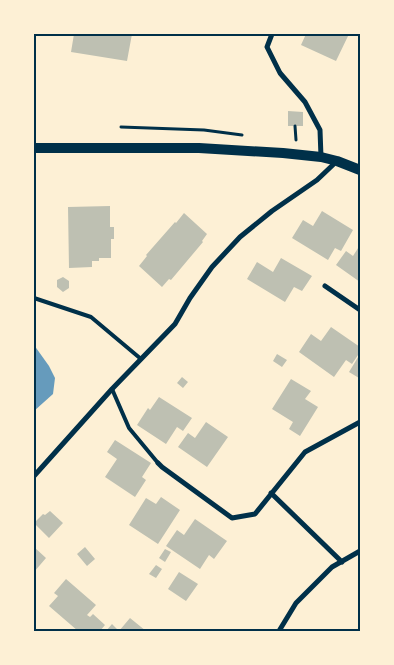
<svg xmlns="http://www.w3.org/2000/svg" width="394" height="665" font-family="'Open Sans',sans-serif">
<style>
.water{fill:#669bbc}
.building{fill:#bec0b2}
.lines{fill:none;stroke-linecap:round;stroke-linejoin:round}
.path{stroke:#003049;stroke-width:3}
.service{stroke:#003049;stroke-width:4}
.minor{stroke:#003049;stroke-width:5}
.secondary{stroke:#003049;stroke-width:10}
.neatline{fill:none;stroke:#003049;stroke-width:2}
</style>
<rect width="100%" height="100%" fill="#fdf0d5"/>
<!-- water -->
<path class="water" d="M34 345 49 366 55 378 53 394 34 411Z"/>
<!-- building -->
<path class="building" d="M74 34H132L127 61 71 52Z
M306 34H349L336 61 301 45Z
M288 111 303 112V126H288Z
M110 206V227H114V239H111V258H99V261H92V267L69 268 68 207Z
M322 211 353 230 341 251 335 248 328 260 292 238 303 220 313 226Z
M184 213 207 234 202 241 203 242 171 280 169 279 162 287 139 266 147 256 146 255 175 222 176 223Z
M360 245V282L336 265 346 251 353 256Z
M281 258 312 276 302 291 294 287 285 302 247 279 257 262 273 272Z
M63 277 69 281V288L63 292 57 287V280Z
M331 327 360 347V352L352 364 346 360 334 377 299 352 311 334 321 341Z
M277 354 287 360 282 367 273 361Z
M360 354V382L358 381 359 378 349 372Z
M182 377 188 382 183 388 177 383Z
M291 379 311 391 305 399 318 407 300 436 289 429 293 422 272 409Z
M159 397 192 418 183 431 177 427 166 444 137 425 148 408 150 410Z
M206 422 228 437 207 467 178 447 188 433 195 438Z
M115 440 151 463 142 477 146 480 135 497 105 477 117 459 107 452Z
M161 497 180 510 158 544 129 525 146 498 156 504Z
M50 511 63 523 49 538 34 523 43 514 45 515Z
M195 519 227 541 214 559 209 555 200 569 166 546 177 530 184 535Z
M34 547 46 558 34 572Z
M85 547 95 559 87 566 77 554Z
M165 549 171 552 165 562 159 558Z
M156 565 162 569 156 578 149 574Z
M179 572 198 584 186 601 168 589Z
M66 579 96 605 87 615 90 617 93 614 105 625 100 631H82L80 629 78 631 49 606 58 596 54 593Z
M130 618 146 631H106L112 624 119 631Z"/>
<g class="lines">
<!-- path -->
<path class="path" d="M295 126 296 140
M121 127 204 130 242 135"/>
<!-- service -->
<path class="service" d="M34 298 91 317 141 359
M112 389 129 428 158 463"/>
<!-- minor -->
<path class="minor" d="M272 34 267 47 280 73 305 102 320 130 321 157
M325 286 360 310
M158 463 162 467 232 518 255 514 305 452 360 422
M34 476 112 389 175 324 190 298 212 267 240 237 272 211 317 180 337 161
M271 493 342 562
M279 631 296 603 332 567 360 551"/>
<!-- secondary -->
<path class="secondary" d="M34 148H199L283 153 321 157 337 161 360 170"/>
</g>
<!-- border -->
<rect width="394" height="665" fill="none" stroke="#fdf0d5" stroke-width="70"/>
<rect x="35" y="35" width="324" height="595" class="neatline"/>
</svg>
